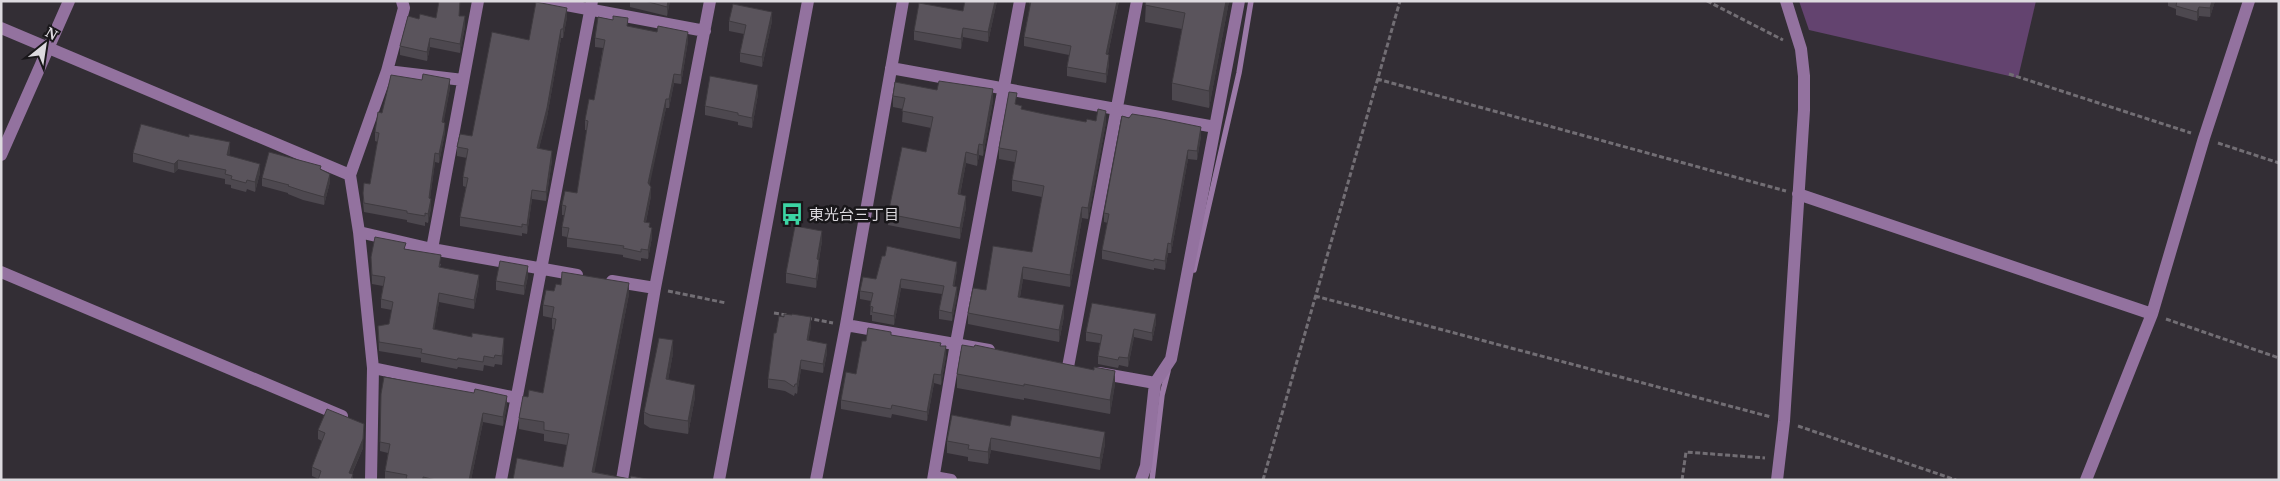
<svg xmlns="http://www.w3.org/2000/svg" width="2280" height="481" font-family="'Noto Serif','Noto Sans JP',serif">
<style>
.green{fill:#63436f}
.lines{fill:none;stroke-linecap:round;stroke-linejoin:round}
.stream{stroke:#9b79a7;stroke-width:5.5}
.path{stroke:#726e74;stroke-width:3;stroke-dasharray:5 2.5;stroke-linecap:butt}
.minor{stroke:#93729f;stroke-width:12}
.wall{fill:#4d484f}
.shaded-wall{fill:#3f3b40}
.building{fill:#5a545c;stroke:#3f3b40}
.labels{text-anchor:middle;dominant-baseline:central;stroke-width:5;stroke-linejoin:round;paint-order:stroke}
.poi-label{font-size:15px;fill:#dddadf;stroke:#19171a;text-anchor:start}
</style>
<rect width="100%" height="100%" fill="#332e35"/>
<!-- green -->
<path class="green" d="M1799 1H2036L2018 78 1809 30Z"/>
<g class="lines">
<!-- stream -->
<path class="stream" d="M1194 270 1239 73 1251 1
M1152 480 1162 395 1168 371"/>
<!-- path -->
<path class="path" d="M1707 1 1783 40
M2009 74 2191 133
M1377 79 1786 191
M2218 143 2279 163
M668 291 726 303
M1315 296 1771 417
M774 313 787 315
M807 318 833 323
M2166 319 2279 358
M1798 426 1956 480
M1263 480 1400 1
M1682 480 1686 452 1765 458"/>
<!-- minor -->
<path class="minor" d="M545 1 705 31
M1 28 350 175
M891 68 1215 127
M387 71 463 80
M1 155 69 1
M1798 194 2152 314
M359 232 432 249 577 275
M432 249 478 1
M1 272 342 416
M612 281 655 288
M846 325 989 350
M1068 367 1137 1
M373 368 517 398
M1099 373 1155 383
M934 477 951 480
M371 480 373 368 359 232 350 175 387 71 404 8 402 1
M501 480 592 1
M622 480 655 288 710 1
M719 480 808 1
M816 480 846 325 903 1
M933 480 956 343 1020 1
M1141 480 1146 466 1155 383 1171 359 1239 1
M1777 480 1784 421 1804 110V76L1801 49 1786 1
M2086 480 2152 314 2204 138 2249 1"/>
</g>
<!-- wall -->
<path class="wall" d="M630 1H670L667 16 630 7Z
M965 1H997L988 42 963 37 961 49 914 40V31L963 11Z
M1029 1H1119L1108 54 1109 64 1106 83 1067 76V67L1069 55 1024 46V37L1030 6Z
M1146 1H1229L1209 108 1172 100V83L1182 29 1145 22Z
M2168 1H2215L2210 17 2199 16 2197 21 2176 15V9L2168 6Z
M460 16 465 26 460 53 430 47 427 61 400 55V46L419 19Z
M567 17 563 38H561L547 117 539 148 552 160 546 201 532 199 527 234 522 233V236L460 226V217L466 187 463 186V177L467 158 457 156V147L472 136 529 40Z
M729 21H772L762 67 740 62V53L744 34 729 31Z
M628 26 688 41 681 84 674 83 669 108H666L649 185 651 196 646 222 650 228 652 237 648 259 641 258V261L623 257V255L567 247V237L562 236V227L564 215H562V205L577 193 587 130H585V120L594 100 603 48 595 47V38Z
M450 88 443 123 445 132 439 163 435 162 430 198 431 208 428 223 425 222V226L407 222V220L364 212 363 202V193L370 184 378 142 375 141V132L382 113Z
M758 94 752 128 738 125V122L705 115V106Z
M893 96 993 100 983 156 979 155 977 166 966 163 960 195 966 207 960 239 888 225V214L926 152 931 128 902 122 903 109 893 107Z
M1017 105 1022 110 1086 122H1106L1088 219 1082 218 1070 287 1023 279 1020 297 1064 316 1059 342 968 324V313L986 290 1032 252 1042 197 1012 191V180L1015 162 999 159V148Z
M1129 118 1201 136 1197 160 1188 159 1171 253H1168L1165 270 1154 268V270L1102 259V250L1108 223 1104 222V213Z
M189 134 230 151 229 156 260 173 255 192 247 189 246 192 231 188V185L225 184V179L178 169 174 173 133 162V153L189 137Z
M321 169 330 182 324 205 303 200 288 194V193L262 186V178Z
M822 241 819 260V269L816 288 786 283V273Z
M406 249 441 264 440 267 479 284 474 309 439 302 434 329 504 347 502 365 495 364 494 367 484 365 483 371 458 367 457 369 421 362V358L379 351 378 326 389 324 392 310 381 308V299L383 286 372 284 371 257Z
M957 270 954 286 957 296 952 321 939 319V310L942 294 901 288 894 325 872 321V315H870L871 301 860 299V291L876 279Z
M528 276 524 295 496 290V281Z
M554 291 629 294 594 472 630 479 652 480H513L563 467 567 445 544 441V434L519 429V418L528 397 543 393 554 330 552 329V318L543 316V305Z
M1156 323 1152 341 1134 337 1128 367 1119 365 1118 368 1098 364V356L1100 343 1086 341V332Z
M811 326 808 341 827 353 823 373 801 369 797 394 795 393 794 396 785 391 768 388V379L776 333Z
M891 335 941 346 946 356 941 385 934 383 927 421 892 414 891 418 841 409V400L856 374Z
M673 353 668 380 695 397 688 434 650 428 644 424V412Z
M957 374 1115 384 1110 414 1024 398V400L957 388Z
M381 394 507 405 503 426 483 422 471 480H385V471L388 453 380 451Z
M952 415 1105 444 1100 470 991 450 988 464 968 461V457L947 453V441Z
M318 430 363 448 352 474 353 480 319 479 312 476V467L322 441 318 439Z"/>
<!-- shaded-wall -->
<path class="shaded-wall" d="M668 1H670L667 16V7Z
M995 1H997L988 42V32Z
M1117 1H1119L1106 63V54Z
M1226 1H1229L1209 108V91Z
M2212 1H2215L2210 17V8Z
M2199 7V16L2197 21V12Z
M567 8V17L563 38V29Z
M772 12V21L762 67V57Z
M465 16V26L460 53V44Z
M963 28V37L961 49V39Z
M561 29V38L547 117 537 157V148Z
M688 32V41L681 84V75Z
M430 38V47L427 61V52Z
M1109 55V64L1106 83V74Z
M674 74V83L669 108V99Z
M450 79V88L442 132V122Z
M758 85V94L752 128V118Z
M993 89V100L983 156V145Z
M666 99V108L648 193V183Z
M1106 111V122L1088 219V208Z
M445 123V132L439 163V154Z
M1201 127V136L1197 160V151Z
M230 142V151L227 164V155Z
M979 144V155L977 166V155Z
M1188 150V159L1171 253V244Z
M552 151V160L546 201V192Z
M966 152V163L958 205V194Z
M435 153V162L429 207V198Z
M178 160V169L174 173V164Z
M260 164V173L255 192V182Z
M330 174V182L324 205V197Z
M651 187V196L644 231V222Z
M532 190V199L527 234V225Z
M966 196V207L960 239V228Z
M431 199V208L428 223V214Z
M1082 207V218L1070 287V275Z
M652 228V237L648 259V250Z
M822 231V241L817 269V259Z
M1168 243V253L1165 270V261Z
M819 260V269L816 288V279Z
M957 262V270L953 295V286Z
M528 266V276L524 295V286Z
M1023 267V279L1018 308V297Z
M479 275V284L474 309V300Z
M901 279V288L894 325V316Z
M629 283V294L593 480 592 472Z
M957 287V296L952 321V313Z
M439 293V302L433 338V329Z
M1064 305V316L1059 342V330Z
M1156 314V323L1152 341V333Z
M811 317V326L807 350V340Z
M1134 329V337L1128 367V358Z
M504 338V347L502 365V356Z
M673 340V353L666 392V379Z
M827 344V353L823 373V364Z
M946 346V356L941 385V375Z
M801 360V369L797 394V384Z
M1115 371V384L1110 414V400Z
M934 374V383L927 421V412Z
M695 385V397L688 434V421Z
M507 396V405L503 426V417Z
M483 413V422L471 480H469Z
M364 424 363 448 349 480V473Z
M1105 432V444L1100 470V458Z
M991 438V450L988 464V452Z"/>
<!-- building -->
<path class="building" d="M439 1H460L459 16H465L460 44 430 38 427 52 400 46 408 16 419 19 420 14 436 18Z
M645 1H668L667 7Z
M965 1H995L988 32 963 28 961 39 914 31 919 3 963 11Z
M1031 1H1117L1106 54 1109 55 1106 74 1067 67 1071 46 1024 37Z
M1146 1H1226L1209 91 1172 83 1185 13 1145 5Z
M2177 1H2212L2210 8 2199 7 2197 12 2176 6Z
M536 2 567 8 563 29H561L547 108 537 148 552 151 546 192 532 190 527 225 522 224V227L460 217 468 178 463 177 468 149 457 147 460 134 472 136 492 32 529 40Z
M733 4 772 12 762 57 740 53 746 25 729 21Z
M613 16 628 18 627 26 657 32 658 26 688 32 681 75 674 74 669 99H666L648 183 651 187 644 222 650 223 649 227 652 228 648 250 641 249V252L623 248 624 246 567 238 569 228 562 227 566 206 562 205 565 191 577 193 588 121 585 120 589 99 594 100 605 40 595 38 598 17 613 20Z
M423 74 450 79 442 122 445 123 444 131 439 154 435 153 429 198 431 199 428 214 425 213V216L407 213V211L364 203 363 193 364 183 370 184 379 133 375 132 378 112 382 113 391 75 422 80Z
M710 76 758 85 752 118 738 115V113L705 106Z
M939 81 993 89 983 145 979 144 977 155 966 152 958 194 966 196 960 228 888 214 902 147 926 152 933 117 902 111 905 98 893 96 895 82 937 90Z
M1009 92 1017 93 1015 104 1022 106 1021 109 1044 114 1086 122 1087 119 1096 121 1098 109 1106 111 1088 208 1082 207 1070 275 1023 267 1018 297 1064 305 1059 330 968 313 973 288 986 290 993 246 1032 252 1044 186 1012 180 1017 151 999 148Z
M1132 114 1157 118 1201 127 1197 151 1188 150 1171 244 1168 243 1165 261 1154 259V261L1102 250 1109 214 1104 213 1122 116 1129 118Z
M141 124 189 137V134L230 142 227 155 260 164 255 182 247 180 246 183 231 179 232 176 225 174 226 170 178 160 174 164 133 153Z
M269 152 321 166 320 169 330 174 324 197 303 191 288 186 289 185 262 178Z
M795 226 822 231 817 259 819 260 816 279 786 273Z
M375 237 406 243 404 249 441 255 439 267 479 275 474 300 439 293 433 329 472 337V333L504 338 502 356 495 355 494 358 484 356 483 362 458 358 457 360 421 353 422 349 379 342 378 326 389 324 393 302 381 299 385 277 372 275 371 257Z
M887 246 957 262 953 286 957 287 952 313 939 310 944 286 901 279 894 316 872 312 873 307 870 306 873 293 860 291 863 277 876 279 882 256H885Z
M500 261 528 266 524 286 496 281Z
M562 272 629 283 592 472 630 479 631 476 652 480H513L517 458 563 467 569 434 544 430V422L519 418 523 396 528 397 529 390 543 393 556 319 552 318 554 307 543 305 546 290 554 291 556 284 561 285Z
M1092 303 1156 314 1152 333 1134 329 1128 358 1119 357 1118 360 1098 356 1102 335 1086 332Z
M784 314 792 315V314L811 317 807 340 827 344 823 364 801 360 797 384H795L794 387 785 381 768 379 774 333H776L779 316 784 317Z
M868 328 891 332V335L941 343 940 346H946L941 375 934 374 927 412 892 405 891 409 841 400 846 372 856 374 862 341H866Z
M659 338 673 340 666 379 695 385 688 421 650 415 644 412Z
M962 345 974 347 975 345 1094 370V367L1115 371 1110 400 1024 384V386L957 374Z
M384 377 474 393 475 389 507 396 503 417 483 413 469 480H436L423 477V480H412L406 479 407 475 385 471 390 444 380 442 381 394Z
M327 409 364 424 363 439 349 473 353 474 351 480H318L321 471 312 467 325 433 318 430Z
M952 415 1010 426 1012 415 1105 432 1100 458 991 438 988 452 968 449 969 445 947 441Z"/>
<!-- icons -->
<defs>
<symbol id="bus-bare" viewBox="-9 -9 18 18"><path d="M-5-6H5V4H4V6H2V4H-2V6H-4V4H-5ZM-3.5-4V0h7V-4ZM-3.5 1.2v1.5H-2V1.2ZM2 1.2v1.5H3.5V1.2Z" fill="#3cd4a4" stroke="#19171a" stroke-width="2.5" paint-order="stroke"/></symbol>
</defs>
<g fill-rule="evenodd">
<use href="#bus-bare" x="776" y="198" width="32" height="32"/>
</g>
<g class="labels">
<!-- poi labels -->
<g class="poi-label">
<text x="809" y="214">東光台三丁目</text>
</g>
</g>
<!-- border -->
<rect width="2280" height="481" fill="none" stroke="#dddadf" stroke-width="5"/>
<!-- north arrow -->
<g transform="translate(45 45) rotate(30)" stroke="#19171a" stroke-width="4" paint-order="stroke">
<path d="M0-4L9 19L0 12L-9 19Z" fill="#dddadf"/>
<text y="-8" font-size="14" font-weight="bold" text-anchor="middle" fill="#dddadf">N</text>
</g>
</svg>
